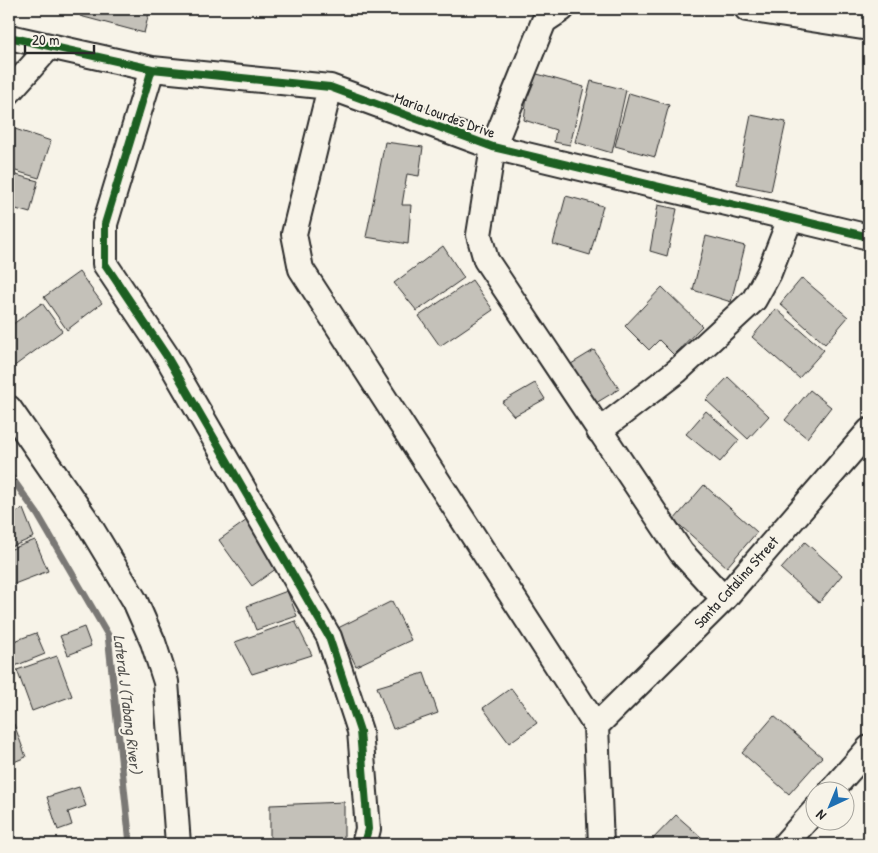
<svg xmlns="http://www.w3.org/2000/svg" width="878" height="853" font-family="'Patrick Hand',sans-serif">
<style>
.lines{fill:none;stroke-linecap:round;stroke-linejoin:round}
.stream{stroke:#7a7874;stroke-width:7}
.building{fill:#c4c1b9;stroke:#2b2b2b}
.minor-casing{stroke:#2b2b2b;stroke-width:28}
.minor{stroke:#f7f3e8;stroke-width:24}
.cycleway-casing{stroke:#f7f3e8;stroke-width:11}
.cycleway{stroke:#1b5e20;stroke-width:8}
.labels{text-anchor:middle;dominant-baseline:central;stroke-width:4;stroke-linejoin:round;paint-order:stroke}
.street-label{font-size:15px;fill:#2b2b2b;stroke:#f7f3e8}
.water-label{font-size:16px;font-style:italic;fill:#53524f;stroke:#f7f3e8}
</style>
<rect width="100%" height="100%" fill="#f7f3e8"/>
<filter id="ink" filterUnits="userSpaceOnUse"><feTurbulence type="fractalNoise" baseFrequency=".02" numOctaves="2"/><feDisplacementMap in="SourceGraphic" scale="10" xChannelSelector="R" yChannelSelector="G"/><feConvolveMatrix kernelMatrix="1 2 1 2 8 2 1 2 1" color-interpolation-filters="sRGB"/></filter>
<g filter="url(#ink)">
<g class="lines">
<!-- stream -->
<path class="stream" d="M9 474 38 515 108 635 130 844"/>
</g>
<!-- building -->
<path class="building" d="M83 9H150L144 33 80 16Z
M530 72 584 87 570 145 554 142 556 130 524 120Z
M591 81 626 90 612 153 575 142Z
M629 93 669 105 655 157 615 146Z
M751 115 786 122 771 191 737 184Z
M9 127 51 141 39 178 9 169Z
M385 142 423 147 419 176 407 174 402 205H411L408 244 366 237Z
M9 173 38 181 30 213 9 207Z
M566 196 603 206 590 255 553 244Z
M658 205 677 209 667 256 650 251Z
M706 236 745 246 731 302 693 290Z
M443 246 464 278 417 311 394 283Z
M79 272 102 303 67 330 44 297Z
M802 278 848 317 825 344 780 304Z
M472 280 493 310 440 346 419 316Z
M662 287 702 326 674 355 659 340 649 350 625 326Z
M42 303 62 331 9 370V327Z
M776 309 824 350 799 378 752 337Z
M594 350 619 389 596 403 571 364Z
M728 377 769 416 748 439 706 400Z
M535 383 545 399 514 416 502 402Z
M810 390 831 407 807 438 785 420Z
M706 411 739 440 720 462 686 434Z
M704 485 757 532 727 567 674 520Z
M23 509 34 537 9 548V515Z
M247 520 280 566 252 586 219 540Z
M35 540 48 571 9 586V550Z
M805 542 842 575 819 603 781 569Z
M287 591 297 616 256 630 247 606Z
M392 601 411 640 356 666 338 628Z
M295 621 312 655 252 674 235 642Z
M84 627 91 646 68 655 60 636Z
M36 633 45 654 15 666 9 650V643Z
M57 656 72 696 32 711 17 670Z
M424 673 438 713 393 729 377 687Z
M511 688 537 723 509 743 483 708Z
M774 716 822 757 789 794 742 753Z
M14 724 26 757 9 764V726Z
M79 787 86 806 68 812 72 825 58 830 47 797Z
M344 802V844H270V805Z
M676 815 709 844H648Z"/>
<g class="lines">
<defs>
<path id="minor" d="M562 9 544 21 493 147 479 235 486 260 681 552 724 599
M747 9 869 28
M9 37 152 69 330 87 493 147 869 237
M152 69 105 224V264L166 355 329 637 360 731 368 829 364 844
M330 87 294 234 301 269 596 726 601 844
M9 92 50 46
M9 408 85 518 135 601 153 642 166 682 178 844
M599 431 677 371 754 300 769 273 790 219
M596 726 724 599 869 431
M832 790 869 748
M785 844 816 809"/>
</defs>
<!-- minor casing -->
<use href="#minor" class="minor-casing"/>
<!-- minor -->
<use href="#minor" class="minor"/>
<defs>
<path id="cycleway" d="M9 37 152 69 330 87 493 147 869 237
M152 69 105 224V264L166 355 329 637 360 731 368 829 364 844"/>
</defs>
<!-- cycleway casing -->
<use href="#cycleway" class="cycleway-casing"/>
<!-- cycleway -->
<use href="#cycleway" class="cycleway"/>
</g>
</g>
<g class="labels">
<!-- street labels -->
<g class="street-label">
<text transform="translate(445 115) rotate(20)">Maria Lourdes Drive</text>
<text transform="translate(736 582) rotate(-48)">Santa Catalina Street</text>
</g>
<!-- water labels -->
<g class="water-label">
<text transform="translate(128 704) rotate(83)">Lateral J (Tabang River)</text>
</g>
</g>
<!-- margin -->
<rect width="878" height="853" fill="none" stroke="#f7f3e8" stroke-width="30"/>
<rect x="15" y="15" width="848" height="823" fill="none" stroke="#2b2b2b" stroke-width="2" filter="url(#ink)"/>
<!-- north arrow -->
<g transform="translate(830 806) rotate(224)"><circle r="24" fill="#f7f3e8" stroke="#a5a39c"/>
<path d="M0-4L9 19L0 12L-9 19Z" fill="#1f6fb2"/>
<text y="-8" font-size="14" font-weight="bold" text-anchor="middle" fill="#2b2b2b">N</text>
</g>
<!-- scale -->
<path d="M25 45v8h69v-8" fill="none" stroke="#2b2b2b" stroke-width="2.5"/>
<text x="32" y="45" font-size="15" fill="#2b2b2b" stroke="#f7f3e8" stroke-width="4" paint-order="stroke">20 m</text>
</svg>
